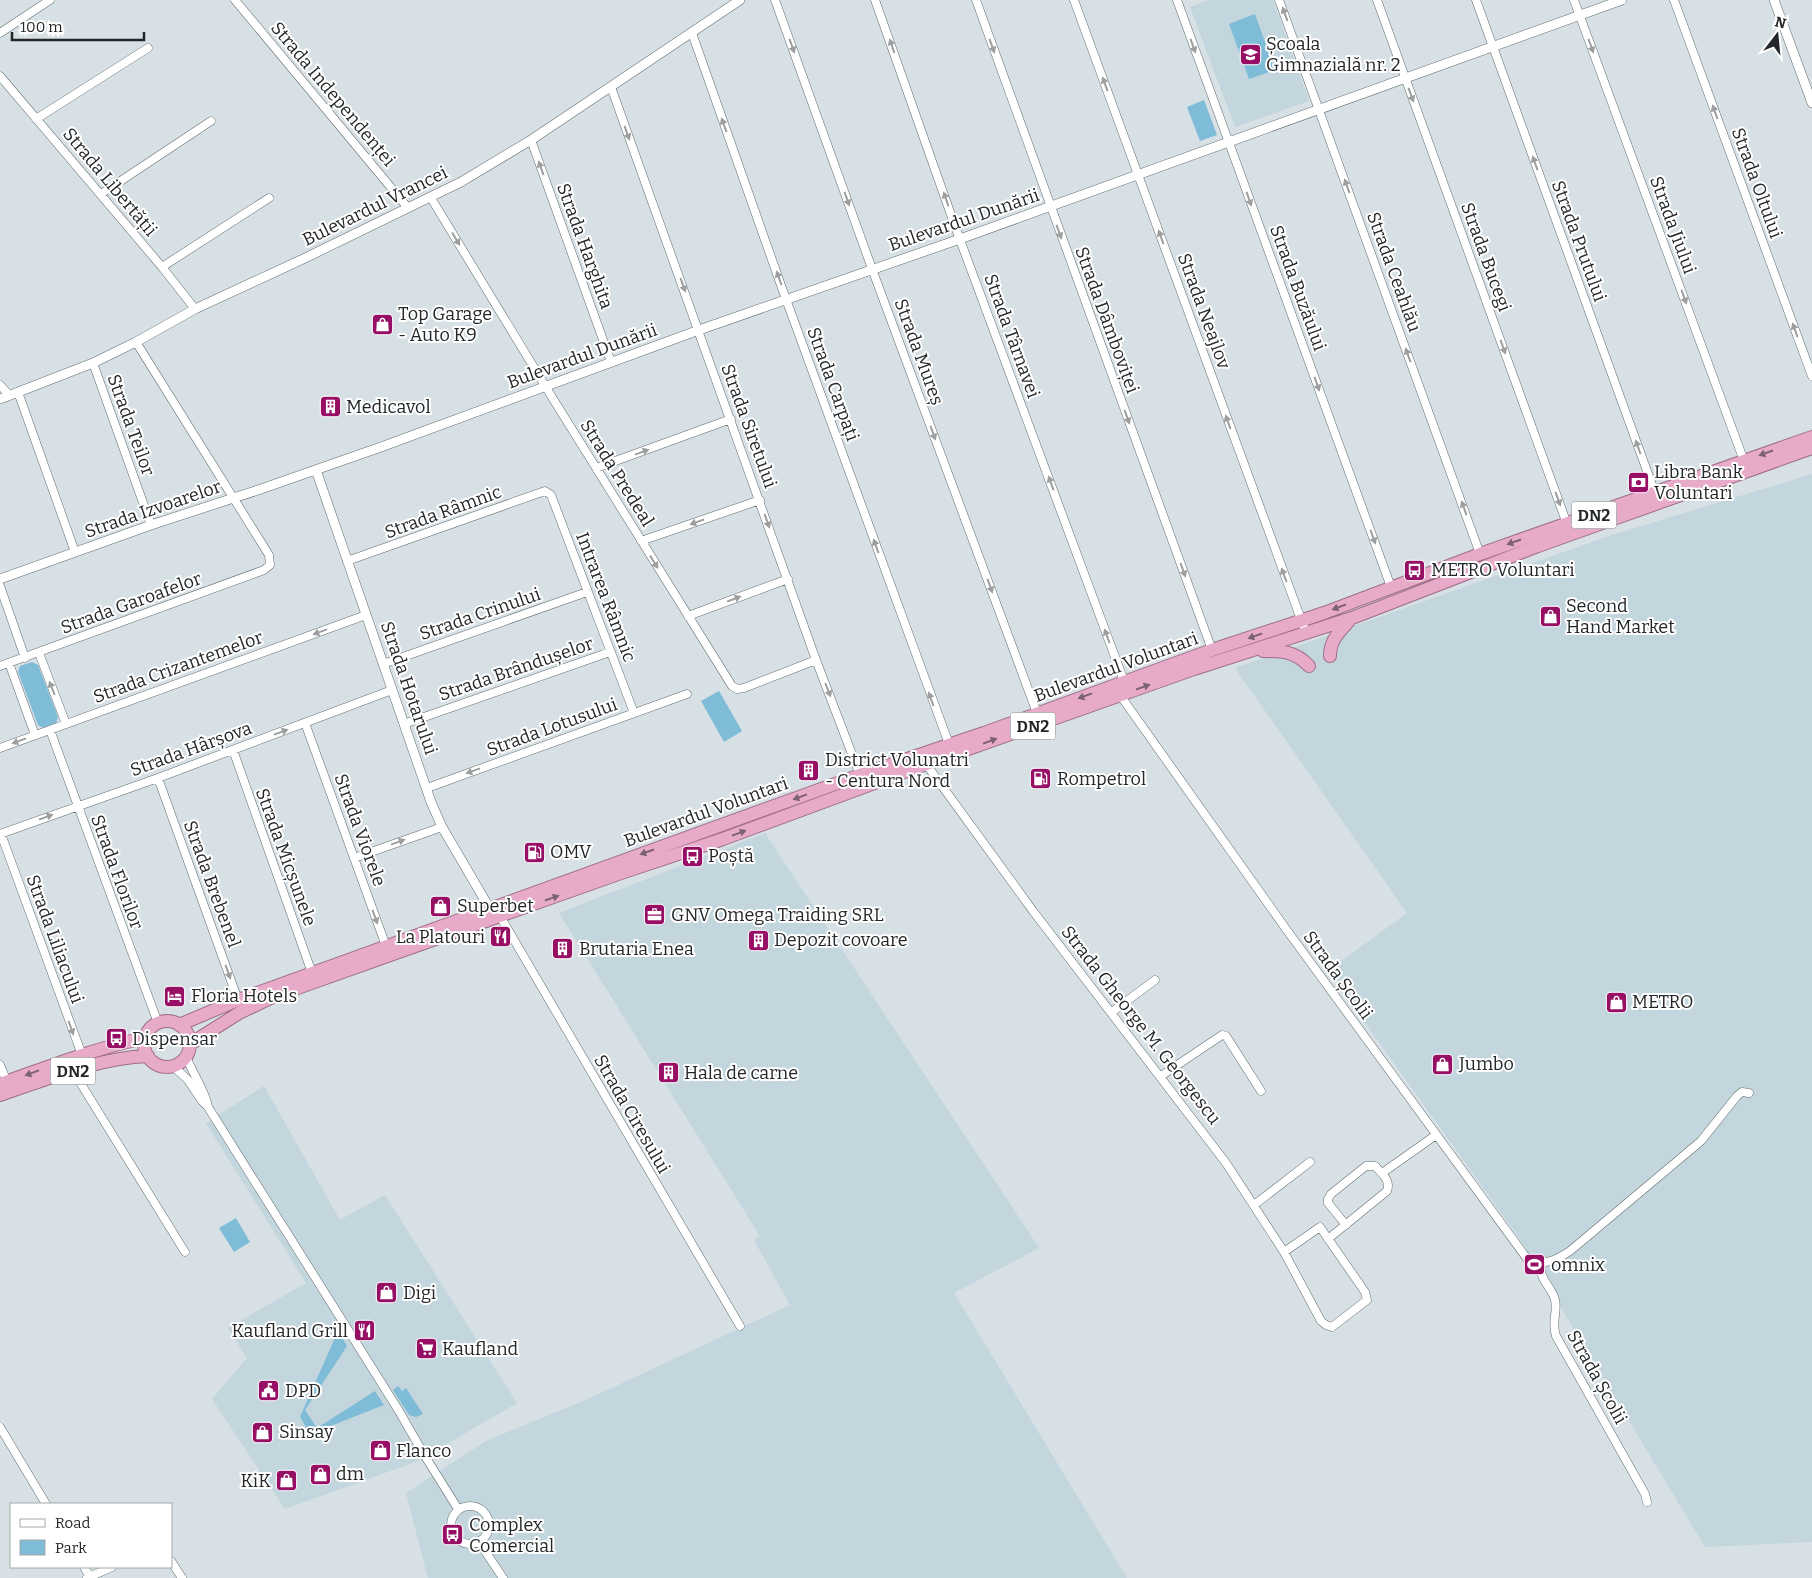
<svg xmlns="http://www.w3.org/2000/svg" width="1812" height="1578" font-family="Bitter,serif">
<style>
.built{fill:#c3d5dd}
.green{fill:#7ebcd7}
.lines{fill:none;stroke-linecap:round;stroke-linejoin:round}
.minor-casing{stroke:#626c70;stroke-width:9}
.tertiary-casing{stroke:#626c70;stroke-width:10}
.trunk-casing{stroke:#9f6e87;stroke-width:14}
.minor{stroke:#fff;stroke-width:8}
.tertiary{stroke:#fff;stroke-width:9}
.trunk{stroke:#e7aac8;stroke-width:12}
.oneway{fill:#9c9e9f}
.oneway2{fill:#7c6271}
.labels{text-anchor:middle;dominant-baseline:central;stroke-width:4;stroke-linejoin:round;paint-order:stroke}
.shield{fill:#fff;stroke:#666869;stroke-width:1}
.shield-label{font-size:16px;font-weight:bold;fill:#242729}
.poi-label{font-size:18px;fill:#242729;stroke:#fff;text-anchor:start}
.street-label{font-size:18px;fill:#242729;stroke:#fff}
</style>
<rect width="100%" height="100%" fill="#d6e0e5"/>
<!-- built -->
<path class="built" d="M1209 0H1273L1309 101 1235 127 1190 7Z
M1812 474V1542L1705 1547 1519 1238 1328 971 1407 913 1235 668 1609 536Z
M765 833 1039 1248 954 1293 1127 1578H428L406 1493 486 1441 588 1399 790 1305 754 1240 760 1236 559 913Z
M264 1086 340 1220 385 1195 517 1403 418 1461 285 1509 212 1399 247 1358 228 1328 306 1283 206 1123Z"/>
<!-- green -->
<path class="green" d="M1255 14 1275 70 1249 79 1229 24Z
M1204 100 1217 135 1200 141 1187 107Z
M32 662 38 665 58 717 56 723 43 728 38 725 18 672 20 666Z
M719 691 742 731 724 742 701 701Z
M236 1218 250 1242 234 1252 219 1228Z
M338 1331 347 1346 305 1410 317 1428 375 1391 384 1405 310 1434 300 1417Z
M398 1386 402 1391 406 1388 423 1414 416 1417 409 1415 393 1390Z"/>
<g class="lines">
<defs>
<path id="minor" d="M235 0 408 208
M775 0 875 277 1037 713
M875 0 956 229 1124 681
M976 0 1212 650
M1074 0 1306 633
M1177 0 1391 587
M1279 0 1480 554
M1377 0 1567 524
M1476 0 1655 493
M1574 0 1744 461
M1674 0 1812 376
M0 33 50 0
M692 33 783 291 949 744
M0 76 162 267 195 309
M611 87 816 660 860 775
M36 119 148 48
M531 140 611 362
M101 194 211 121
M431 198 550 394 732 686 737 689 744 688 816 660
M162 267 269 198
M93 363 151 525
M0 385 9 395
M18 392 75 552
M596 468 731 419
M641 541 760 500
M347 561 545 491 551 495 634 713
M0 586 25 658
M688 616 788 579
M39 653 66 724
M9 663 35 735
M383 664 587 592
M0 666 264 570 270 565 269 555 136 342
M1120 695 1286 929 1528 1260C1545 1266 1556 1260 1570 1251L1701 1141 1737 1096 1742 1092 1749 1093
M305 723 386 946
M404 724 610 652
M50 730 158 1023
M0 748 366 615
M233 750 312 973
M926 764 1033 911 1226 1163 1284 1252 1321 1321 1326 1325 1332 1327 1367 1300 1365 1292 1320 1227 1284 1252
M158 778 238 1000
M427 788 687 694
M0 834 158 778 392 690
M1 834 82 1055
M354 858 442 827
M500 916 740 1326
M1112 1012 1155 980
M186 1056C192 1073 206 1092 208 1107
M0 1065 7 1082
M173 1066 188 1080 202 1101 208 1107 399 1411 423 1453 458 1509
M73 1071 185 1252
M1161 1076 1222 1035 1226 1036 1261 1091
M1385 1171 1436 1135
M1254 1205 1310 1162
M1328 1239 1387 1191C1391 1180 1382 1174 1375 1166H1366L1331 1194 1328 1199V1203L1346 1225
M1541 1263C1538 1279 1552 1287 1555 1300 1558 1313 1551 1321 1556 1336L1645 1494 1647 1502
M0 1427 46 1504
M451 1525a19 19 0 1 1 38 0a19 19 0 1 1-38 0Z
M479 1542 503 1578
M171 1561 182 1578
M84 1567 90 1577
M87 1578 112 1567"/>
<path id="tertiary" d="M1774 0 1812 103
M0 399 93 363 136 342 195 309 303 259 461 182 531 140 740 0
M316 470 431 802 442 827 490 909
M0 579 151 525 261 489 381 447 699 330 960 239 1622 0"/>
<path id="trunk" d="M1263 651C1282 651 1295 651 1309 666
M1330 656C1330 640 1339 632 1349 621
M144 1044a23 23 0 1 1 46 0a23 23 0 1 1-46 0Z
M179 1025 238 1000 860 775 984 733 1212 650 1324 613 1480 554 1812 437
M190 1044 239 1013 275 996 621 873 723 839 926 764 1194 669 1352 618 1538 546 1812 448
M0 1084C48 1067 95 1048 145 1038
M0 1095C48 1079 97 1058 148 1056"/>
</defs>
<!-- minor casing -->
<use href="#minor" class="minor-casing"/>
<!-- tertiary casing -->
<use href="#tertiary" class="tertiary-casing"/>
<!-- trunk casing -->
<use href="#trunk" class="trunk-casing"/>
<!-- minor -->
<use href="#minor" class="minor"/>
<!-- tertiary -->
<use href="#tertiary" class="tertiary"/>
<!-- trunk -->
<use href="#trunk" class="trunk"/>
</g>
<!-- one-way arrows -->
<defs><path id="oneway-solid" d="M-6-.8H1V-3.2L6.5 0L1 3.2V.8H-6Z" transform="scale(1.25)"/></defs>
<g class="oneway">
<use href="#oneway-solid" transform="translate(1285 14) rotate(-110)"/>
<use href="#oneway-solid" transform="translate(792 46) rotate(70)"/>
<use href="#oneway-solid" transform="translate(892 46) rotate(-109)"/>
<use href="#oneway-solid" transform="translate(992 46) rotate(70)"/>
<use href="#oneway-solid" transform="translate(1193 46) rotate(70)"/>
<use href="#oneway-solid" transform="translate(1591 46) rotate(70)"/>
<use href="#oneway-solid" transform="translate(1105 84) rotate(-110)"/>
<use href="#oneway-solid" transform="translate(1411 95) rotate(70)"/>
<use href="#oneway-solid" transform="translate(1715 112) rotate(-110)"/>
<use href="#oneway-solid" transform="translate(724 125) rotate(-110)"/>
<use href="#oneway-solid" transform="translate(627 133) rotate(70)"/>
<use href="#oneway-solid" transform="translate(1535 163) rotate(-110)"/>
<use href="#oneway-solid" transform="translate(541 168) rotate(-110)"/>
<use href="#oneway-solid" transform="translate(1347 186) rotate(-110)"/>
<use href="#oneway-solid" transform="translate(847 199) rotate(70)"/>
<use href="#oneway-solid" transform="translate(946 199) rotate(-109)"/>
<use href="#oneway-solid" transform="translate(1249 199) rotate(70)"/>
<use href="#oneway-solid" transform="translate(1059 232) rotate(70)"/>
<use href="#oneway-solid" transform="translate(1161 237) rotate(-110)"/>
<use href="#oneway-solid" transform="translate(456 239) rotate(59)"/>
<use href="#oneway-solid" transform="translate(779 278) rotate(-110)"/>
<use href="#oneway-solid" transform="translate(683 285) rotate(70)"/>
<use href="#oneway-solid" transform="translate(1684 297) rotate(70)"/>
<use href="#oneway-solid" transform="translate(1795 330) rotate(-110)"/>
<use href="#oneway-solid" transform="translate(1503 347) rotate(70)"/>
<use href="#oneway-solid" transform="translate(1408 355) rotate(-110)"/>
<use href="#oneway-solid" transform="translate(1317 384) rotate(70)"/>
<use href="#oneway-solid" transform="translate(1127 417) rotate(70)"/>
<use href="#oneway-solid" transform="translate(1228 422) rotate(-110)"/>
<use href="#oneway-solid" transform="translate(933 433) rotate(70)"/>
<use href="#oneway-solid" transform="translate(1638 447) rotate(-110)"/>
<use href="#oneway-solid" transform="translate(642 452) rotate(-20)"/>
<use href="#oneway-solid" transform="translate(1051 483) rotate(-110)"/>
<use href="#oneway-solid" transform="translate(1558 499) rotate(70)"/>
<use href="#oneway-solid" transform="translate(1464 508) rotate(-110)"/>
<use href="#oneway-solid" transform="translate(767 521) rotate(70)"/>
<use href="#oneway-solid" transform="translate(697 522) rotate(161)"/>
<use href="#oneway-solid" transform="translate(1373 537) rotate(70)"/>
<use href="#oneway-solid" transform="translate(876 546) rotate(-110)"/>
<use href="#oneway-solid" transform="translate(654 562) rotate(58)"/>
<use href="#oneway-solid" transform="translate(1183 570) rotate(70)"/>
<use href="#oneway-solid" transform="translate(1284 575) rotate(-110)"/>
<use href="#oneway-solid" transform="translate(990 586) rotate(70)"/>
<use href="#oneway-solid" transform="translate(734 599) rotate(-21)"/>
<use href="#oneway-solid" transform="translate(320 632) rotate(160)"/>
<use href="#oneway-solid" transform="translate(1107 636) rotate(-110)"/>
<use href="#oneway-solid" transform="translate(52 688) rotate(-111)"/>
<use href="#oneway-solid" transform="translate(828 690) rotate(69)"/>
<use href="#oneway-solid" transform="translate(931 699) rotate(-110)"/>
<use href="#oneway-solid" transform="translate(281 732) rotate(-20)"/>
<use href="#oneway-solid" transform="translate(19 741) rotate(160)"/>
<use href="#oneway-solid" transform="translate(473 771) rotate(160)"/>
<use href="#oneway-solid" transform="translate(46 817) rotate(-20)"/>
<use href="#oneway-solid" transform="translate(398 842) rotate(-20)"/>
<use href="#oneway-solid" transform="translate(375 917) rotate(70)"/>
<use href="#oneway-solid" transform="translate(228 972) rotate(70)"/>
<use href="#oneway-solid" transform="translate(71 1028) rotate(70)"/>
</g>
<g class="oneway2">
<use href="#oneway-solid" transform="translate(1766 453) rotate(161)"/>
<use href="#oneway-solid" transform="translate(1514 542) rotate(161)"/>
<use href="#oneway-solid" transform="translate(1339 607) rotate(159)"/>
<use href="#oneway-solid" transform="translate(1255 636) rotate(161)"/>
<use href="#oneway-solid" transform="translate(1143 687) rotate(-19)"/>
<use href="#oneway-solid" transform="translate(1085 696) rotate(160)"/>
<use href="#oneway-solid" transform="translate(990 741) rotate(-20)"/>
<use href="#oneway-solid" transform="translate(800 797) rotate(160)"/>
<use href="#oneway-solid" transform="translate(739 833) rotate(-20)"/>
<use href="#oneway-solid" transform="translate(647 852) rotate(161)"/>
<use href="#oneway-solid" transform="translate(552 898) rotate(-19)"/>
<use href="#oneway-solid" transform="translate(32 1073) rotate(160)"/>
</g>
<!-- icons -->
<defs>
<symbol id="school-square" viewBox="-11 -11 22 22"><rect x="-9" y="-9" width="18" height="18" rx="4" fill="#970f65" stroke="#fff"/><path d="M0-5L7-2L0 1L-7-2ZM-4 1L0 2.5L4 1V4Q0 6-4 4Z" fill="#fff"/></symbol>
<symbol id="shop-square" viewBox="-11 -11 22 22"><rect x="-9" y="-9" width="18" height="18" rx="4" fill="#970f65" stroke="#fff"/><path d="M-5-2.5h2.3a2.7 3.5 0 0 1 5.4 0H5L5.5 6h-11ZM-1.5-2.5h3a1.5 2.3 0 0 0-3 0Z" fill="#fff"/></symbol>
<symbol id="building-square" viewBox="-11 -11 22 22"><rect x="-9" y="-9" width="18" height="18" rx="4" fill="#970f65" stroke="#fff"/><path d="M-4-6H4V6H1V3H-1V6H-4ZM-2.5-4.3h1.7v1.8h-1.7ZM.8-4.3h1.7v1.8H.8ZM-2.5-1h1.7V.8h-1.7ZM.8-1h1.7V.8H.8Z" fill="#fff"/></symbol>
<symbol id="bank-square" viewBox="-11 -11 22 22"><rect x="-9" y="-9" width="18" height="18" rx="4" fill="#970f65" stroke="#fff"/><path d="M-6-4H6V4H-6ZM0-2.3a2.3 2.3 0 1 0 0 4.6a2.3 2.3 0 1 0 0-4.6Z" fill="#fff"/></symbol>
<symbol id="bus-square" viewBox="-11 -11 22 22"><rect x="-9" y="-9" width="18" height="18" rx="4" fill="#970f65" stroke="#fff"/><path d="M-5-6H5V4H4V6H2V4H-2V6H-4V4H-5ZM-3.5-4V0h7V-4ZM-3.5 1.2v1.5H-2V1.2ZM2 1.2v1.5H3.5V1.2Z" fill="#fff"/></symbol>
<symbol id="fuel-square" viewBox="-11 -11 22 22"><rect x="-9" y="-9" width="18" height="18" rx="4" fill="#970f65" stroke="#fff"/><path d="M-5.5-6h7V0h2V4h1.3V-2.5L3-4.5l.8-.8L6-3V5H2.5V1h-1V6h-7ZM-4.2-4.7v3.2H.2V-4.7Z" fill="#fff"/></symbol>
<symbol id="office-square" viewBox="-11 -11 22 22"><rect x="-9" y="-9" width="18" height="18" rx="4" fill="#970f65" stroke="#fff"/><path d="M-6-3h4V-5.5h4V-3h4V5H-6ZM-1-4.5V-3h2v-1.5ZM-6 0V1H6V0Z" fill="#fff"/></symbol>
<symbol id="restaurant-square" viewBox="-11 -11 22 22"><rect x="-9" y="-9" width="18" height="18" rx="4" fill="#970f65" stroke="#fff"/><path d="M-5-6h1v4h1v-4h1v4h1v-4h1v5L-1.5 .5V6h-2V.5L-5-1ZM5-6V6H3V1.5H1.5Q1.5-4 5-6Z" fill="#fff"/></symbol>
<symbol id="hotel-square" viewBox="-11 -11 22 22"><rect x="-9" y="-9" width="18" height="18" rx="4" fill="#970f65" stroke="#fff"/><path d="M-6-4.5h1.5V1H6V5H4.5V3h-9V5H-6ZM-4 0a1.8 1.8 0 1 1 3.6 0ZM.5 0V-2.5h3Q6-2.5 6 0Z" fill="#fff"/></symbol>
<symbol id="stadium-square" viewBox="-11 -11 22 22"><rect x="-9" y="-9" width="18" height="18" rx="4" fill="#970f65" stroke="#fff"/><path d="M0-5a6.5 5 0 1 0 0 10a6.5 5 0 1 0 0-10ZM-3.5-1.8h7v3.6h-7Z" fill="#fff"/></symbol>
<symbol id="supermarket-square" viewBox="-11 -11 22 22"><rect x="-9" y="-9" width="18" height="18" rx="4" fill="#970f65" stroke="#fff"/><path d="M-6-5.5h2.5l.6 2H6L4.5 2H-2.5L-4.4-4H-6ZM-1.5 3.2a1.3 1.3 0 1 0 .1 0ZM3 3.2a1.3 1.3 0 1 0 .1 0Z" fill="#fff"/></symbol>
<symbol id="civic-square" viewBox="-11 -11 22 22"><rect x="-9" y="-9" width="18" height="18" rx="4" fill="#970f65" stroke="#fff"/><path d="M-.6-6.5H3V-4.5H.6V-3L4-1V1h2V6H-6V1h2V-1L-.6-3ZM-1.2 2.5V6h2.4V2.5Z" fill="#fff"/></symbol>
</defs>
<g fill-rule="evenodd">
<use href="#school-square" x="1238" y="42" width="25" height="25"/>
<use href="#shop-square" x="370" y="312" width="25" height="25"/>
<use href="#building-square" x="318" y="394" width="25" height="25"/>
<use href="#bank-square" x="1626" y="470" width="25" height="25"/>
<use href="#bus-square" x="1402" y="558" width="25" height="25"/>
<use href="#shop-square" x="1538" y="604" width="25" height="25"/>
<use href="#building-square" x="796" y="758" width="25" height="25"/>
<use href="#fuel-square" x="1028" y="766" width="25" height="25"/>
<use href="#fuel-square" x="522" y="840" width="25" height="25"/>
<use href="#bus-square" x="680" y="844" width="25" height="25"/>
<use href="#shop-square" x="428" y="894" width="25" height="25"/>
<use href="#office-square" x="642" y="902" width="25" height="25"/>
<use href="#restaurant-square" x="488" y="924" width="25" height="25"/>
<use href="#building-square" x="746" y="928" width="25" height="25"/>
<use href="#building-square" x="550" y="936" width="25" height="25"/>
<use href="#hotel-square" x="162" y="984" width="25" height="25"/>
<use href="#shop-square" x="1604" y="990" width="25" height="25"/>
<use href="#bus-square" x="104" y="1026" width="25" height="25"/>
<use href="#shop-square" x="1430" y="1052" width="25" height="25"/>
<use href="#building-square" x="656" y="1060" width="25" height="25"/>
<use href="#stadium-square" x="1522" y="1252" width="25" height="25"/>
<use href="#shop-square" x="374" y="1280" width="25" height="25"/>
<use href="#restaurant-square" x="352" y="1318" width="25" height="25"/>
<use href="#supermarket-square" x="414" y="1336" width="25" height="25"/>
<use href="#civic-square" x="256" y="1378" width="25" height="25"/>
<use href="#shop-square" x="250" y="1420" width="25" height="25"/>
<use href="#shop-square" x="368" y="1438" width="25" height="25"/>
<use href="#shop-square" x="308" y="1462" width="25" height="25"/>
<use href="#shop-square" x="274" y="1468" width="25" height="25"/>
<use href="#bus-square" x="440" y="1522" width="25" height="25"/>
</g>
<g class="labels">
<!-- shield labels -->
<g class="shield">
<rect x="1571.5" y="501.5" width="45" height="27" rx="4"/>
<rect x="1010.5" y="712.5" width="45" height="27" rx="4"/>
<rect x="50.5" y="1057.5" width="45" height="27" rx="4"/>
</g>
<g class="shield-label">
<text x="1594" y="515">DN2</text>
<text x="1033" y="726">DN2</text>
<text x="73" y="1071">DN2</text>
</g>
<!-- poi labels -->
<g class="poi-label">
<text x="1266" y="44">Școala<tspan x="1266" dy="21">Gimnazială nr. 2</tspan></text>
<text x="398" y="314">Top Garage<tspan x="398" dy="21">- Auto K9</tspan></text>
<text x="346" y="407">Medicavol</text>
<text x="1654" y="472">Libra Bank<tspan x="1654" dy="21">Voluntari</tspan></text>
<text x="1431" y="570">METRO Voluntari</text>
<text x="1566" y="606">Second<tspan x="1566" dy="21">Hand Market</tspan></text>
<text x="825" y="760">District Volunatri<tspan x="825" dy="21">- Centura Nord</tspan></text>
<text x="1057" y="779">Rompetrol</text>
<text x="550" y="852">OMV</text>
<text x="708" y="856">Poștă</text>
<text x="457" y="906">Superbet</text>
<text x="671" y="915">GNV Omega Traiding SRL</text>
<text x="485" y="937" text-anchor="end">La Platouri</text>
<text x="774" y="940">Depozit covoare</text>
<text x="579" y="949">Brutaria Enea</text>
<text x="191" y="996">Floria Hotels</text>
<text x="1632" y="1002">METRO</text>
<text x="132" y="1039">Dispensar</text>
<text x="1459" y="1064">Jumbo</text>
<text x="684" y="1073">Hala de carne</text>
<text x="1551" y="1265">omnix</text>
<text x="403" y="1293">Digi</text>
<text x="348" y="1331" text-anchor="end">Kaufland Grill</text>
<text x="442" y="1349">Kaufland</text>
<text x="285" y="1391">DPD</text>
<text x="279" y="1432">Sinsay</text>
<text x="396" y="1451">Flanco</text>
<text x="336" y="1474">dm</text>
<text x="271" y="1481" text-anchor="end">KiK</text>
<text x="469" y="1525">Complex<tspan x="469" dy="21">Comercial</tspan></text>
</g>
<!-- street labels -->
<g class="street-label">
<text transform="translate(333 94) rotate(50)">Strada Independenței</text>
<text transform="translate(110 182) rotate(50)">Strada Libertății</text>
<text transform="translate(1757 183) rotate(70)">Strada Oltului</text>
<text transform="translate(375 206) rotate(-26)">Bulevardul Vrancei</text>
<text transform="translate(964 220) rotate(-19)">Bulevardul Dunării</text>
<text transform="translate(1673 225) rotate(70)">Strada Jiului</text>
<text transform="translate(1579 241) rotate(70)">Strada Prutului</text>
<text transform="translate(585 246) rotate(70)">Strada Harghita</text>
<text transform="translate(1486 257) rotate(70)">Strada Bucegi</text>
<text transform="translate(1394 272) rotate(70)">Strada Ceahlău</text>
<text transform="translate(1298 288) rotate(70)">Strada Buzăului</text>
<text transform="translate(1204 311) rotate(70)">Strada Neajlov</text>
<text transform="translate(1107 320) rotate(70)">Strada Dâmboviței</text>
<text transform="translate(1012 336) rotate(70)">Strada Târnavei</text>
<text transform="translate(919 352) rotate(70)">Strada Mureș</text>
<text transform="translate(582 356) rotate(-20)">Bulevardul Dunării</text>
<text transform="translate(833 384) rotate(70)">Strada Carpați</text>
<text transform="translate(131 425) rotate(70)">Strada Teilor</text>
<text transform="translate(749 426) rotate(70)">Strada Siretului</text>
<text transform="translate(617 473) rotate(58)">Strada Predeal</text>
<text transform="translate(153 509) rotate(-19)">Strada Izvoarelor</text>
<text transform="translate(443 512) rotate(-20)">Strada Râmnic</text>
<text transform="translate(606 597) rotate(69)">Intrarea Râmnic</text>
<text transform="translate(131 603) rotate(-20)">Strada Garoafelor</text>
<text transform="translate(480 614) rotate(-19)">Strada Crinului</text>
<text transform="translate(178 667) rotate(-20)">Strada Crizantemelor</text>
<text transform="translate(1116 667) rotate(-20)">Bulevardul Voluntari</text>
<text transform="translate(516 669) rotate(-19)">Strada Brândușelor</text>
<text transform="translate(409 688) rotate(71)">Strada Hotarului</text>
<text transform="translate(552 727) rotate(-20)">Strada Lotusului</text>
<text transform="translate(191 749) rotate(-20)">Strada Hârșova</text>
<text transform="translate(706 812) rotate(-20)">Bulevardul Voluntari</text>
<text transform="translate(360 830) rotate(70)">Strada Viorele</text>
<text transform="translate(286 857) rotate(70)">Strada Micșunele</text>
<text transform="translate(117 872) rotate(70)">Strada Florilor</text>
<text transform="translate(212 884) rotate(70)">Strada Brebenel</text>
<text transform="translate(55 939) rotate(70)">Strada Liliacului</text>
<text transform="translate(1338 975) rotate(54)">Strada Școlii</text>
<text transform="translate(1141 1025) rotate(52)">Strada Gheorge M. Georgescu</text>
<text transform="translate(632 1114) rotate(60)">Strada Ciresului</text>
<text transform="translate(1597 1377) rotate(61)">Strada Școlii</text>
</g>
</g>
<!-- legend -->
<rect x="10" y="1503" width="162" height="65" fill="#ffffff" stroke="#a7a9a9"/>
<rect x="20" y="1519" width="25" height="8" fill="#ffffff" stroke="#a7a9a9"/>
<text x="55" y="1528" font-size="15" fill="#242729">Road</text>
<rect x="20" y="1540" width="25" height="15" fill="#7ebcd7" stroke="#a7a9a9"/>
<text x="55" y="1553" font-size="15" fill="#242729">Park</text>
<!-- north arrow -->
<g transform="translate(1777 35) rotate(16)" stroke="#ffffff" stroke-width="4" paint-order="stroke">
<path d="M0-4L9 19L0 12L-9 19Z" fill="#242729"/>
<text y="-8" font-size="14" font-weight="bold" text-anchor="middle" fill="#242729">N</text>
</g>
<!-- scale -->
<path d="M12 32v8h132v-8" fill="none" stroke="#242729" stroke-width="2.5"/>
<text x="20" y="32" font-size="15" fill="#242729" stroke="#ffffff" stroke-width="4" paint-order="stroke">100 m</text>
</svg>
